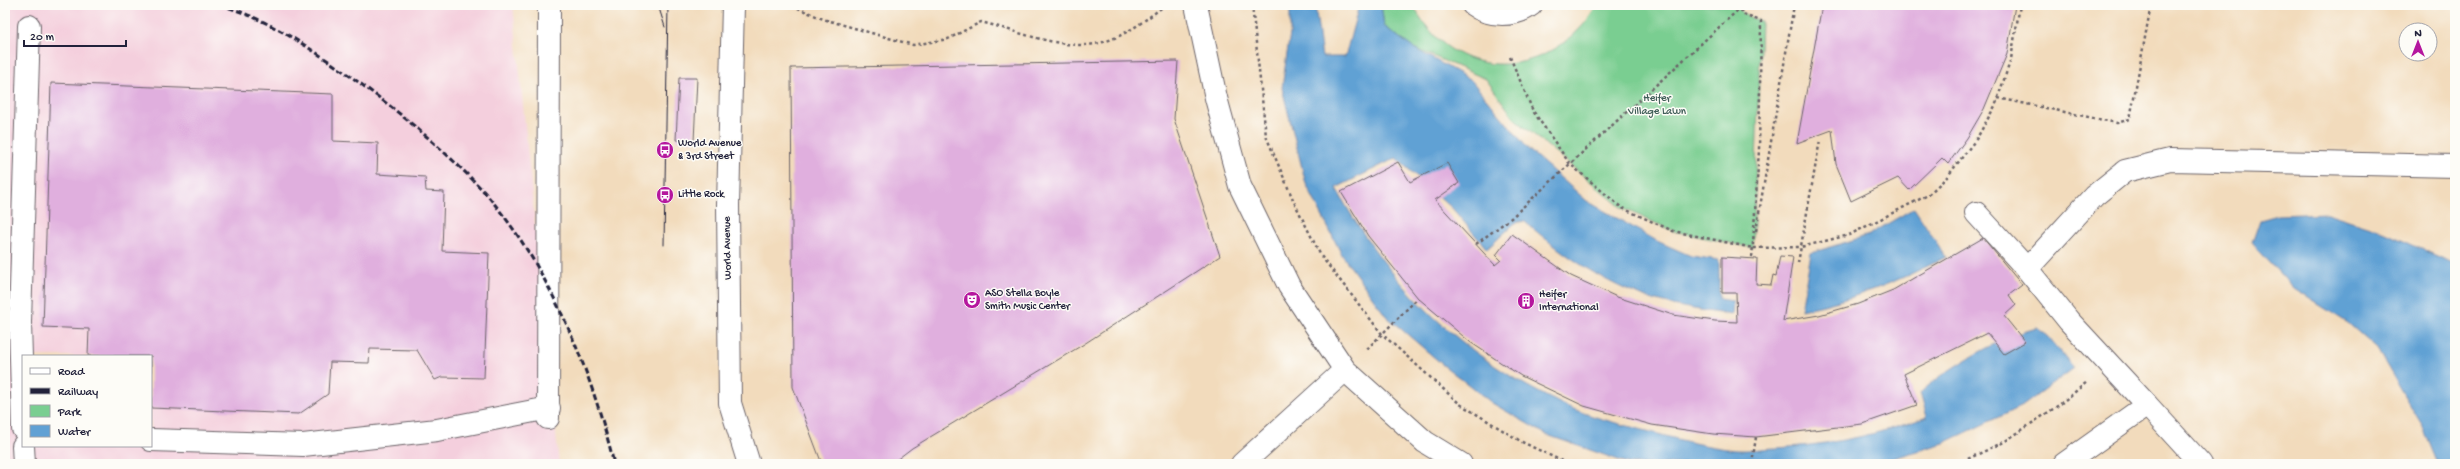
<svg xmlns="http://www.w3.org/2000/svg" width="2460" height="469" font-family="'Gochi Hand',sans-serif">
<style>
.built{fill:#f4cfdd;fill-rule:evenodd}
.green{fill:#7ace91;stroke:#4e7866}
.water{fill:#61a1d4;stroke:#426288}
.building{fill:#e0afde}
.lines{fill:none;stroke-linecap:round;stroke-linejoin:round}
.minor-casing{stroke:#6b6368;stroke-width:24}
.path{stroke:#6b6368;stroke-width:2.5;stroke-dasharray:3 3;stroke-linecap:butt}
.minor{stroke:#fff;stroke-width:22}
.tram{stroke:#22223b;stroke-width:1}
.rail{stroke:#22223b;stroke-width:3;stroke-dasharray:6 3;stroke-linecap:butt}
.labels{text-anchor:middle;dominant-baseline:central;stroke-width:3;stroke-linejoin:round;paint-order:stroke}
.park-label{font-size:11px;fill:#415e59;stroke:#fdfcf7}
.poi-label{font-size:11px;fill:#22223b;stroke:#fdfcf7;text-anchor:start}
.street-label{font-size:11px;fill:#22223b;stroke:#fdfcf7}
</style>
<rect width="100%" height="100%" fill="#fdfcf7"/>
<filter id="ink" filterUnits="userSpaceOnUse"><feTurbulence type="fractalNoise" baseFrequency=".025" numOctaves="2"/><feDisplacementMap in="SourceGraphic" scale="8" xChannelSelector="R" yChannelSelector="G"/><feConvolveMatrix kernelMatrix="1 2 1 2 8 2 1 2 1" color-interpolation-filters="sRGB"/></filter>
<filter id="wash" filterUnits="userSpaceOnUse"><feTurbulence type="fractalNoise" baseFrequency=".012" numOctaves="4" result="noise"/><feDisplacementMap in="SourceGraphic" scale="16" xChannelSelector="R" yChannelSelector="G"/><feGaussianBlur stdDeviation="0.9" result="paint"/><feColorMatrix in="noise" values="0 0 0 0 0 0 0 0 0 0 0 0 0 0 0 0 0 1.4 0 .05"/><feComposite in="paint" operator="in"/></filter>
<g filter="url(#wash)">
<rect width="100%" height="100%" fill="#f2dbbc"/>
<!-- built -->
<path class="built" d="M5 5H513L559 464H5ZM23 356H151V446H23Z"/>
<!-- green -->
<path class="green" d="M1381 5 1414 7C1420 18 1427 28 1436 37 1487 87 1565 63 1597 5H1736L1746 16 1761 21 1753 248 1673 231 1622 208 1514 118 1486 79 1412 47 1384 26Z"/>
<!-- water -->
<path class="water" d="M1290 5H1315L1322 57H1345L1359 5H1381L1384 26 1412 47 1471 80 1529 150 1587 201 1657 241 1691 256 1719 260V299L1733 301 1732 315C1702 310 1671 307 1642 296 1598 280 1559 251 1524 221L1515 223 1487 249 1452 208 1396 158 1336 188C1388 285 1464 358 1564 405 1590 417 1620 424 1647 431 1676 439 1706 447 1736 450 1749 451 1764 448 1777 448 1834 444 1873 436 1927 417L1920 393C1948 367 2001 337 2037 328L2048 336 2074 368 2024 405 1944 443 1874 464H1630L1547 435 1492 403 1443 365 1386 316 1342 255 1306 184 1282 88 1290 33Z
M1914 208 1946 257C1899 281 1853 300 1801 310L1811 253 1869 235Z
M2327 213 2379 230 2455 264V464H2438L2422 425 2377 349 2348 323 2294 289 2252 243 2260 220 2278 215Z"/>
<g id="blocks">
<!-- building -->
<path class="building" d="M1822 5H2015L2007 54 1984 109 1967 138 1948 164 1942 158 1909 190 1898 178 1851 201 1836 164 1832 130 1797 143Z
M1178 61 1174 119 1220 256 1084 344 912 448 891 464H822L793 387 791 68Z
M679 78H697L694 141 676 140Z
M51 83 333 94V141L378 143 377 174 425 177 426 191 444 192 442 251 489 253 484 378 442 377 435 380 417 350 370 349 369 363 330 362 328 394 299 414 151 408V356H88L89 329 43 327Z
M1398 162 1410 182 1447 163 1459 183 1435 200 1495 265 1501 260 1496 255 1512 234 1571 276 1617 297 1673 315 1715 321 1737 322 1736 293H1722V257L1757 259 1756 284 1771 285 1773 275 1776 276 1780 256 1793 257 1783 321 1819 315 1858 304 1893 290 1983 238 2022 285 2009 295 2016 305 2004 316 2025 342 2004 354 1987 333 1904 374 1917 405 1862 424 1756 437 1713 434 1652 425 1584 406 1521 376 1470 342 1418 298 1368 236 1341 192Z"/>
</g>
</g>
<g filter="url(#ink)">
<use href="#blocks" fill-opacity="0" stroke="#6b6368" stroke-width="1"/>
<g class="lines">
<defs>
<path id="minor" d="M733 5 728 205 730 403 749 464
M1196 5 1216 98 1240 186 1289 286 1345 370 1425 442 1461 464
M1473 5C1489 17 1515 17 1531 5
M1976 213 2027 269
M5 321 20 322 23 429
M20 322 29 26
M2147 405 2069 321 2027 269 2094 196 2125 171 2170 160 2455 166
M548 418 549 5
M151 440 303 445 437 430 549 408
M23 446 24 464
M1242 464 1345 370
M2064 464 2147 405 2201 464"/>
</defs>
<!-- minor casing -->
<use href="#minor" class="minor-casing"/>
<!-- path -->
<path class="path" d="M780 5 793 6 823 19 913 45 948 39 981 22C1013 30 1049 45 1083 45 1114 45 1142 23 1165 5
M1252 5 1266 136 1295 204 1321 256 1382 334 1460 404 1522 442 1568 464
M1736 5 1746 16 1761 21 1759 150 1752 259
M1510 57 1533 111 1570 164 1622 208 1673 231 1753 248 1801 247 1849 235 1928 195 1947 177 1977 138 1995 106 2011 59 2020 5
M1998 98 2117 123 2130 119 2151 5
M1756 231 1794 5
M1476 244 1511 218 1739 9
M1798 263 1820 140
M1367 349 1418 298
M1752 464 1756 437
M1957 464 2004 442 2059 405 2087 382"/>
<!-- minor -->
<use href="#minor" class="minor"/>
<!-- tram -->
<path class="tram" d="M658 5 665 27
M664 245 668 5"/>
<!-- rail -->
<path class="rail" d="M220 5C267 18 310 48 350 76 392 106 434 141 471 178 542 249 591 367 614 464"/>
</g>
</g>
<!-- icons -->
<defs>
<symbol id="bus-disc" viewBox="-11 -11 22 22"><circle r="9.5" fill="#b5179e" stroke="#fdfcf7"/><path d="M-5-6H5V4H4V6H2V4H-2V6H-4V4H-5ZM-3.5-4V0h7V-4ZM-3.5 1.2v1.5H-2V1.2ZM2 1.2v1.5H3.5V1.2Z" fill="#fff"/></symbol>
<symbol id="theatre-disc" viewBox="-11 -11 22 22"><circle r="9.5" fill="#b5179e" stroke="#fdfcf7"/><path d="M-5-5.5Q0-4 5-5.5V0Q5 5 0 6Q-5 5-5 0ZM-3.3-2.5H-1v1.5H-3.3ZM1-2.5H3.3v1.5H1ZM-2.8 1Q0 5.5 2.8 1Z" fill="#fff"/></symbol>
<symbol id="building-disc" viewBox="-11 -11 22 22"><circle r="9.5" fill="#b5179e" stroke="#fdfcf7"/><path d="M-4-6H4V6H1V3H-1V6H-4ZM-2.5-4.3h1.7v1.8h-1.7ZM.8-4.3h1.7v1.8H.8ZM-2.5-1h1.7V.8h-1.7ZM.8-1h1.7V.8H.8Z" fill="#fff"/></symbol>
</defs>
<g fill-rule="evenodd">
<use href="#bus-disc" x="655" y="140" width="20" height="20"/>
<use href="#bus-disc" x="655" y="185" width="20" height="20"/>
<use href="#theatre-disc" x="962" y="290" width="20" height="20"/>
<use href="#building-disc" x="1516" y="291" width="20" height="20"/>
</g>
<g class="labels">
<!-- park labels -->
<g class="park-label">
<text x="1657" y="99">Heifer<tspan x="1657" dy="13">Village Lawn</tspan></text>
</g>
<!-- poi labels -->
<g class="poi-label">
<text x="678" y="144">World Avenue<tspan x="678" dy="13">&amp; 3rd Street</tspan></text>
<text x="678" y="195">Little Rock</text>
<text x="985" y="294">ASO Stella Boyle<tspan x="985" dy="13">Smith Music Center</tspan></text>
<text x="1539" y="295">Heifer<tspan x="1539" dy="13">International</tspan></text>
</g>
<!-- street labels -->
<g class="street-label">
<text transform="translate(728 248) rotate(-91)">World Avenue</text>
</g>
</g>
<!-- margin -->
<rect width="2460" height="469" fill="none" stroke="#fdfcf7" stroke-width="20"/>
<!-- legend -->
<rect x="22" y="355" width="130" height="92" fill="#fdfcf7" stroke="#a5a5ac"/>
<rect x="30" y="368" width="20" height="6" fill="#ffffff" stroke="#a5a5ac"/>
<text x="58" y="375" font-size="12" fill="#22223b">Road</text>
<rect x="30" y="388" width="20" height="6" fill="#22223b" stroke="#a5a5ac"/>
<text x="58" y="395" font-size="12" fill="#22223b">Railway</text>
<rect x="30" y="405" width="20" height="12" fill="#7ace91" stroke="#a5a5ac"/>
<text x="58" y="415" font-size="12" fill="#22223b">Park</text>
<rect x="30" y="425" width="20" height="12" fill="#61a1d4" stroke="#a5a5ac"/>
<text x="58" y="435" font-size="12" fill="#22223b">Water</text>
<!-- north arrow -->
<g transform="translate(2418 42)"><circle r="19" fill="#fdfcf7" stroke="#a5a5ac"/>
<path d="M0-3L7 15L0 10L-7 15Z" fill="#b5179e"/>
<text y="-6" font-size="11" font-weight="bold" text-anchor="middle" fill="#22223b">N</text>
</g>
<!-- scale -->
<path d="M24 40v6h102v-6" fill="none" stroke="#22223b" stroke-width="2"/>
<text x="30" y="40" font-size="12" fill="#22223b" stroke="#fdfcf7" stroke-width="3" paint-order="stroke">20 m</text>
</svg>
